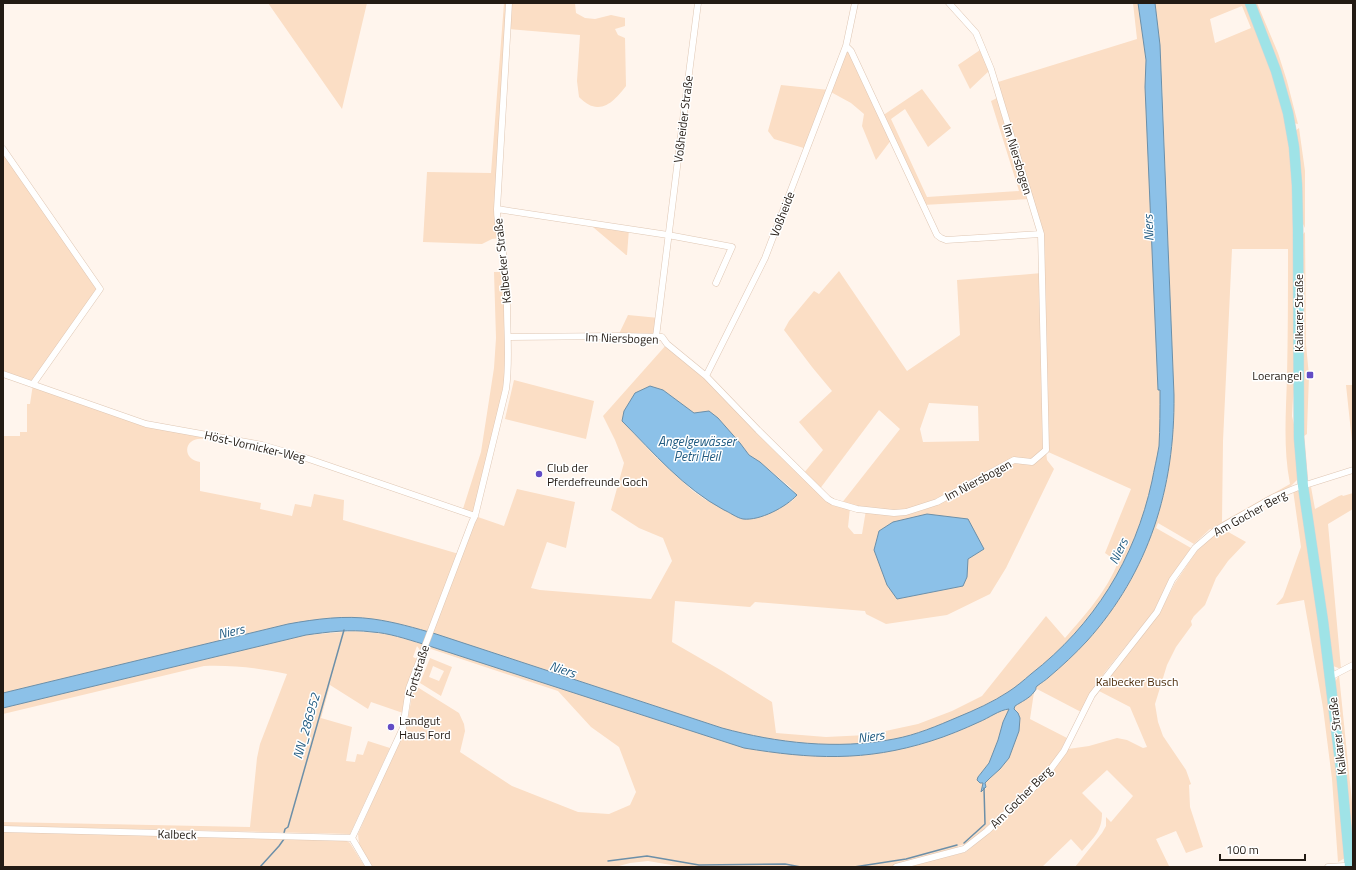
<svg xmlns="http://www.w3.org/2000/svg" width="1356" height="870" font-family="'Titillium Web',sans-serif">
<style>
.green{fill:#fbdec5;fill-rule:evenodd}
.water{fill:#8cc1e8;stroke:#6c8fa8}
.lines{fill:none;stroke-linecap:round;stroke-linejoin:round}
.stream{stroke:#6c8fa8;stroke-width:1.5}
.street-casing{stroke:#dfc7b4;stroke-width:7}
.primary-casing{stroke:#d7d6d5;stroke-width:11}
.street{stroke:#fff;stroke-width:6}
.primary{stroke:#9fe3e7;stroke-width:10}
.poi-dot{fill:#624cc5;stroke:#fff;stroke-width:1.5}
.labels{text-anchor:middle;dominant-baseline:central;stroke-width:3;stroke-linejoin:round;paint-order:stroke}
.street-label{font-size:12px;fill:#231b14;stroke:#fff}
.poi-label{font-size:12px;fill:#231b14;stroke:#fff;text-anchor:start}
.park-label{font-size:12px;fill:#4e2e0d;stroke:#fff}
.water-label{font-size:13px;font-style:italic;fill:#225c82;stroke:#fff}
</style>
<rect width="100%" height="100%" fill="#fff5ed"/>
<!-- green -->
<path class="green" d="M268 3H367L342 109Z
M504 3H575L576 13 585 18 595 19 611 15 625 18V26L615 29 618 35 625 38 626 86C618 96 607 111 592 106 588 105 582 100 579 97L577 81 580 35 508 29 498 181 500 238 492 239 482 244 423 242 427 172 491 173Z
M1133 3H1138L1146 60 1145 87 1160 390C1160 409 1160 427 1159 446 1157 458 1154 470 1152 481 1135 559 1094 625 1031 674 1024 680 1016 687 1008 692 993 702 975 710 959 717 937 726 916 735 894 739 837 751 777 743 722 728L436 634C415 628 395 622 373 619 345 615 316 619 288 624L3 693V436H20V432H27V404H30L33 384 3 374V149L100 289 33 383 146 424 204 434 203 439C184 437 181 459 200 462V491L261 503 260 509 292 516 295 504 311 507 314 494 344 500 343 520 459 554 475 516 462 512 481 452 494 368 496 338 494 272H505L508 375 475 516 504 526 517 489 575 502 566 548 547 542 531 588 540 590 651 599 672 561 663 538 639 528 611 510 624 463 615 440 603 416 667 344 706 377 803 474 823 450 799 422 832 391 812 367 784 330 789 321 814 291 819 294 839 271 907 371 960 335 957 280 1042 273 1041 234 1030 199 923 205 892 139 876 160 862 126 864 114 851 103 829 91 807 149 774 139 768 131 781 85 829 90 846 46 882 116 922 89 951 128 928 147 905 109 891 119 927 197 1019 191 991 101 999 97 995 83 1137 39ZM663 390 694 413 718 418 740 443 749 455 760 462 790 487 797 495 792 501 767 514 742 519 706 500 693 491 655 456 622 421ZM929 403 978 406 979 441 923 442 920 429ZM879 410 900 429 841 504 819 490ZM1046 451 1131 489 1105 553 1118 562C1107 591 1085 615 1065 638L1046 616 982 696 952 711 918 724 867 735 826 737 776 733 772 702 724 672 672 642 675 601 750 607 755 602 865 611 866 614 886 624 947 615 990 594 1006 568 1054 469 1047 460ZM850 508 866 510 862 534H854L848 527ZM893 522 984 549 968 559 963 586 897 599 874 550 879 531Z
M1155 3H1246L1263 44 1283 108 1293 171 1295 384 1293 398 1292 416 1295 429 1299 478 1291 486 1215 528 1210 529 1194 544 1158 523 1156 528 1191 548 1170 578 1154 611 1105 672 1093 690 1081 712 1037 689 1034 692 1030 719 1067 738C1055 764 1036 783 1015 802 999 817 983 831 966 845L965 844 958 846 957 849 891 867H683L648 861 630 863 615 867H372L359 844 358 834 407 723 414 685 459 713 464 724 465 731 460 752 512 786 578 812 609 814 630 805 636 792 619 747 591 727 558 691 431 649 426 652 427 645 744 748C811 759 866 762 931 741 948 736 964 729 979 722 989 718 999 710 1010 709L1003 722 998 740 989 763 978 777 983 783 982 791 986 788 985 783 990 778 1000 769 1015 711 1014 709 1015 706C1021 702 1030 698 1034 692 1037 687 1034 690 1037 686 1041 683 1046 681 1049 677 1062 666 1075 654 1087 641 1149 572 1175 488 1174 395L1162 81 1160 45ZM1242 6 1251 28 1215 43 1210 19ZM1232 249H1288C1288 292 1288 334 1287 377 1286 413 1283 448 1290 484L1222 522 1223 441Z
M1253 3H1257L1278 53 1287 81 1298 124 1293 123Z
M983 48 991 69 970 89 958 65Z
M1299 128 1305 171V228L1302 222 1295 131Z
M587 222 629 229 627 255H626Z
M1305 232 1306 344 1309 376 1307 430V434L1304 436 1308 481 1306 478 1302 404 1304 374 1302 357V235Z
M628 315 659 318 656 337 618 336Z
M514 380 594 401 586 439 505 419Z
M1346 385H1353V451Z
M1311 487 1315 509 1339 496 1342 495 1343 496 1353 493V509L1328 524 1341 669 1333 666 1308 488Z
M1293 490 1300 491 1327 680 1345 858 1338 862 1332 779 1323 708 1304 600 1276 605 1283 597 1301 547Z
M1223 529 1246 542 1228 561 1216 578 1205 605 1194 616 1191 621 1192 625 1176 647 1167 665 1155 704 1158 722 1163 736 1186 770 1191 784 1189 785 1190 807 1203 847 1186 853 1176 831 1156 839 1169 866 1168 867H1075L1102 833 1106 826V817L1111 822 1133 796 1107 770 1082 793 1102 813C1102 832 1093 838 1082 851L1071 839 1042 867H905L966 852 991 831 1048 778 1065 755 1068 749 1089 746 1117 738 1127 740 1143 748 1147 747 1130 707 1099 691 1159 614 1175 583 1196 552 1214 535Z
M355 631 387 634 423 644 420 650 417 646 413 657 417 659 409 680 403 713 371 702 368 709 330 685 321 718 352 727 346 761 355 762 357 754 363 755 368 741 390 748 350 834 3 826V822L250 827 257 758 260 744 287 674C259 668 233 665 204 666L3 714V708L306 635Z
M430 658 452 667 441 696 420 683ZM433 666 444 671 439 681 429 677Z
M1339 675 1353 812V856L1335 682Z
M3 832 345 840 350 843 365 867H3Z"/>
<!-- water -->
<path class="water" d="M1138 3H1155L1160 45 1174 395C1175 488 1149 572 1087 641 1075 654 1062 666 1049 677 1046 680 1041 683 1037 686 1034 690 1038 687 1034 692 1030 698 1021 702 1015 706L1014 709 1018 713 1020 718 1019 731 1009 758 1000 769 990 778 985 783 986 787 981 792 983 783H980L977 780 978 777 989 763 998 740 1003 722 1009 709C999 710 989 718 979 722 964 729 947 736 931 741 865 762 811 759 744 748L423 644C406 639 389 633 372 632 350 629 328 632 306 635L3 708V693L288 624C316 619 345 615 373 619 395 622 415 628 436 634L722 728C777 743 837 750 894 739 916 735 937 726 958 717 975 710 993 702 1008 692 1016 687 1024 680 1031 674 1094 625 1135 559 1152 481 1154 470 1157 458 1159 446 1160 428 1160 409 1160 390H1158L1145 87 1146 60Z
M650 386 663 390 694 413 709 411 718 418 740 443 749 455 760 462 797 495C786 507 760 521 743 519 737 518 729 512 724 510 683 488 654 453 622 421L624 411 635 393Z
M927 514 968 519 984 549 968 559 967 577 963 586 897 599 887 585 874 550 879 531 893 522Z"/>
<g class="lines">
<!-- stream -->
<path class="stream" d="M284 833 285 829 288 827 344 630
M964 843 985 824 984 788
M608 861 647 856 699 865 785 864 801 867
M260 867 279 846 284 839
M854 867 906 859 957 845"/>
<defs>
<path id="street" d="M846 46 851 51 937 235 941 238 946 240 1041 234
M3 149 100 289 33 384
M497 209 668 235 732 247 716 283
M509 337 618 336 662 337 667 344 706 376 758 430 828 499 833 502 857 509 894 513 906 512 937 502 1014 460 1032 462 1046 450 1041 234 991 69 976 33 949 3
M656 337C669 226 684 114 698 3
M3 374 146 424 262 445 303 457 475 516
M706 376 765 258 846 46 855 3
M1330 677 1353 665
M3 829 352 838
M352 838 403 728 409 688 472 522 475 516 506 389C510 361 507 335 507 306 506 291 506 276 504 260 502 243 497 227 497 209L509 3
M352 838 369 867
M896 867 964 849 987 831 1044 778 1064 751 1092 695 1157 612 1172 580 1195 548 1216 530 1274 497 1296 488 1353 470
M1328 867 1345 866 1349 867"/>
<path id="primary" d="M1250 3 1276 71 1288 113 1294 147 1297 185 1298 229 1299 438 1303 486 1323 621 1341 770 1350 867"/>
</defs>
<!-- street casing -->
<use href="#street" class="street-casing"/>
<!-- primary casing -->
<use href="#primary" class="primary-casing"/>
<!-- street -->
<use href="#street" class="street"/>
<!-- primary -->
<use href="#primary" class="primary"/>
</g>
<!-- markers -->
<g class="poi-dot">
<rect x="1306" y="371" width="8" height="8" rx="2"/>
<circle cx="539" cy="474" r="4"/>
<circle cx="391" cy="727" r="4"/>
</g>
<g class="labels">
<!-- street labels -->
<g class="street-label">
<text transform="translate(683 119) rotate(-83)">Voßheider Straße</text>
<text transform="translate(1018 159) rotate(73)">Im Niersbogen</text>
<text transform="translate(782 214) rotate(-69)">Voßheide</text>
<text transform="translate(502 261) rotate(-96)">Kalbecker Straße</text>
<text transform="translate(1298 313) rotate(-90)">Kalkarer Straße</text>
<text transform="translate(622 338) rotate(2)">Im Niersbogen</text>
<text transform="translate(255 446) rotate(13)">Höst-Vornicker-Weg</text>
<text transform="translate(978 480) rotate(-28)">Im Niersbogen</text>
<text transform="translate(1250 513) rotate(-29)">Am Gocher Berg</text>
<text transform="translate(417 671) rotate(-73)">Fortstraße</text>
<text transform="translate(1337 736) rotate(-97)">Kalkarer Straße</text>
<text transform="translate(1021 797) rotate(-45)">Am Gocher Berg</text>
<text transform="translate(177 834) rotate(1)">Kalbeck</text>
</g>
<!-- poi labels -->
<g class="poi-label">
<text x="1302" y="375" text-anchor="end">Loerangel</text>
<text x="547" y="467">Club der<tspan x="547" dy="14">Pferdefreunde Goch</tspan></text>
<text x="399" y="720">Landgut<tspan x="399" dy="14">Haus Ford</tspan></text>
</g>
<!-- park labels -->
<g class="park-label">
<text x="1137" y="681">Kalbecker Busch</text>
</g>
<!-- water labels -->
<g class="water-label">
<text transform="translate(1148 228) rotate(-92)">Niers</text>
<text x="697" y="441">Angelgewässer<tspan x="697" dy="15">Petri Heil</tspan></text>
<text transform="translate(1118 551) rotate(-64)">Niers</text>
<text transform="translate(231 631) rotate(-13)">Niers</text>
<text transform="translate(563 669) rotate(18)">Niers</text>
<text transform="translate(306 726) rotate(-74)">NN_286952</text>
<text transform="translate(871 736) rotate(-8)">Niers</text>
</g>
</g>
<!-- border -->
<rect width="1356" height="870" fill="none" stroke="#231b14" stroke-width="8"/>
<!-- scale -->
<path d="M1220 854v6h85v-6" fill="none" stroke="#231b14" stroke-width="2"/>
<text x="1226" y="854" font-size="12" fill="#231b14" stroke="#ffffff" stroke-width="3" paint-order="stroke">100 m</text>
</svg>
